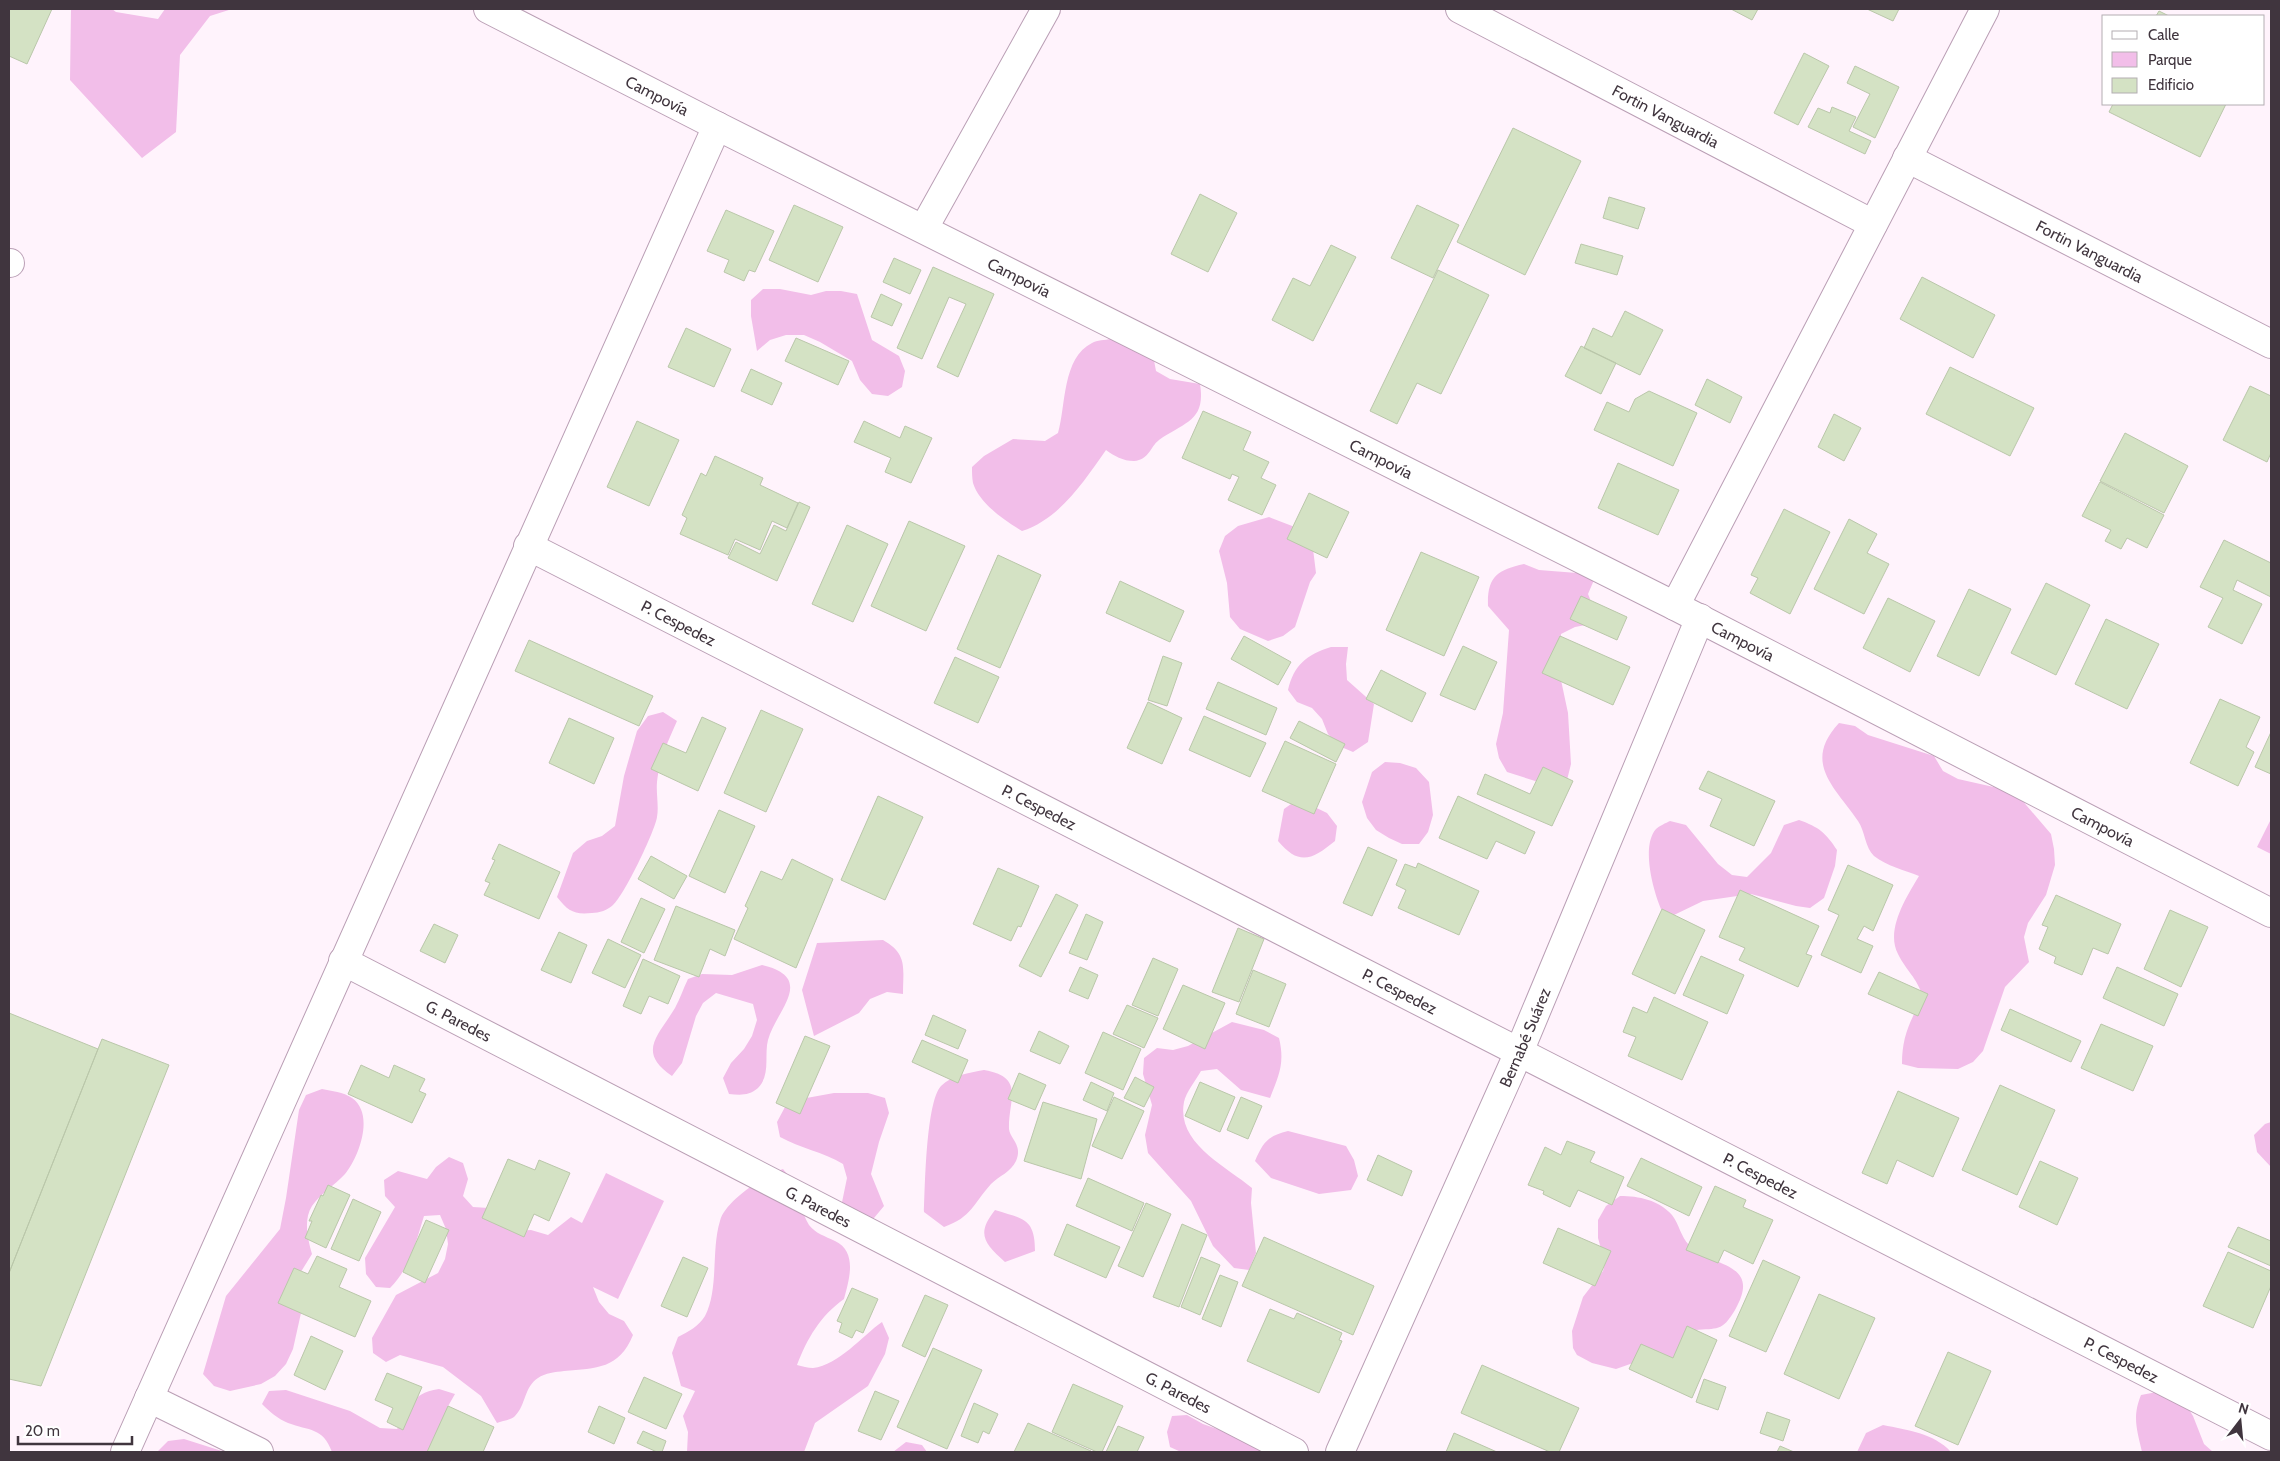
<svg xmlns="http://www.w3.org/2000/svg" width="2280" height="1461" font-family="Cabin,sans-serif">
<style>
.green{fill:#f2bee9}
.building{fill:#d4e2c4;stroke:#bac7aa}
.lines{fill:none;stroke-linecap:round;stroke-linejoin:round}
.minor-casing{stroke:#ba9fb5;stroke-width:30}
.minor{stroke:#fff;stroke-width:28}
.labels{text-anchor:middle;dominant-baseline:central;stroke-width:4;stroke-linejoin:round;paint-order:stroke}
.street-label{font-size:16px;fill:#40353e;stroke:#fff}
</style>
<rect width="100%" height="100%" fill="#fff3fc"/>
<!-- green -->
<path class="green" d="M71 9H112L116 12 158 19 165 9H232L210 16 180 55 176 132 142 158 70 80Z
M763 289H780L811 295 826 291H841L857 294 872 340 899 356 905 371 902 387 888 396 872 394 860 380 852 361 820 342 804 335H786L770 340 757 351 751 316V300Z
M1111 339 1143 342 1153 355 1156 371 1170 379 1200 384C1206 421 1185 422 1159 440 1150 447 1149 460 1134 461 1123 461 1114 456 1106 450 1084 481 1060 519 1022 531 1005 521 979 503 973 483 972 478 972 472 972 467L984 456 1013 439 1045 441 1058 433C1066 406 1062 358 1092 343 1097 340 1105 340 1111 339Z
M1269 517 1300 529 1312 541 1316 573 1310 582 1295 627 1283 636 1268 641 1240 629 1230 617 1227 583 1219 551 1225 536 1238 526Z
M1524 564 1539 570 1577 573 1594 580 1588 594 1594 609 1591 624 1575 627 1561 634 1558 666 1568 713 1571 764 1567 780 1551 786 1507 772 1499 758 1496 744 1503 713 1509 630 1488 606C1487 577 1497 570 1524 564Z
M1331 647H1348L1346 664 1347 680 1374 704 1368 742 1353 752 1339 746 1328 734 1322 719 1312 708 1297 702 1288 690C1294 665 1306 655 1331 647Z
M663 712 677 721C668 741 659 761 657 782 656 794 659 806 657 817 655 831 624 896 613 905 608 910 599 913 592 913 574 915 568 911 557 897L573 853 587 841 602 836 615 826 624 776 637 731 648 716Z
M1839 723 1855 726 1868 735 1934 756 1943 771 1958 779 2007 790 2021 799 2051 834 2054 849 2055 865 2046 895 2028 923 2024 937 2029 962 2005 987 1983 1051 1973 1062 1958 1069 1918 1068 1902 1064C1902 1036 1910 1021 1923 997 1916 976 1907 972 1898 954 1885 930 1907 896 1919 876 1904 870 1887 866 1874 856 1865 848 1865 831 1858 821 1835 787 1802 763 1839 723Z
M1385 762 1400 763 1416 768 1429 782 1433 815 1428 832 1419 844H1402L1389 838 1376 830 1367 818 1362 802 1372 772Z
M1298 799 1327 813 1337 826 1335 841C1312 860 1299 866 1278 841L1284 809Z
M2271 819V854L2257 847Z
M1799 820C1819 827 1826 833 1837 850L1835 866 1824 898 1810 908 1796 906 1751 894 1703 901 1674 915 1661 909C1653 890 1641 846 1656 829 1659 826 1666 823 1670 821L1686 825 1718 864 1732 875 1747 877 1771 853 1784 825Z
M883 940C908 954 903 968 903 994L887 992 870 999 859 1013 814 1036 802 990 817 943Z
M762 965C817 978 776 1010 768 1040 764 1055 771 1075 758 1088 749 1096 740 1095 729 1094L723 1078 731 1063 744 1049 752 1036 757 1020 753 1004 716 993 703 1003 696 1016 682 1063 672 1076C636 1052 659 1035 675 1008 680 999 683 989 688 979L702 974 732 975Z
M1232 1022 1264 1030 1279 1038C1285 1063 1279 1075 1270 1098L1241 1090 1217 1069 1201 1071C1196 1080 1186 1092 1184 1102 1176 1143 1226 1166 1252 1188L1251 1203 1256 1253 1249 1270 1234 1268 1213 1246 1191 1201 1148 1153 1145 1135 1152 1105 1143 1074 1144 1058 1157 1048 1173 1050 1188 1046Z
M984 1070C1026 1077 1008 1100 1009 1129 1010 1139 1023 1145 1016 1161 1011 1172 999 1176 991 1184 973 1204 972 1217 944 1227L924 1212C925 1188 926 1102 941 1086 952 1075 969 1073 984 1070Z
M322 1089C332 1091 343 1092 352 1098 375 1114 359 1157 345 1174 335 1185 320 1194 312 1206 303 1220 308 1240 312 1254L294 1283 292 1300 301 1313 293 1349 286 1364 275 1376 261 1384 230 1391 214 1386 203 1374 226 1296 280 1229 286 1198 299 1110 306 1095Z
M834 1093H868L885 1098 889 1113 879 1142 871 1174 884 1206 874 1218 859 1226 841 1207 847 1178 843 1164C823 1152 800 1148 780 1137L777 1122 785 1107 801 1099Z
M2271 1122V1167L2257 1152 2254 1135 2265 1124Z
M1288 1131 1346 1146 1354 1160 1358 1176 1351 1190 1319 1194 1271 1178 1255 1161C1263 1142 1268 1136 1288 1131Z
M449 1157 463 1163 468 1179 463 1196 473 1207 489 1208 515 1231 531 1230 548 1235 571 1217 582 1223 606 1173 664 1201 618 1299 593 1287 599 1302 609 1314 624 1321 633 1335C619 1369 597 1368 564 1371 556 1372 545 1373 538 1378 524 1387 526 1405 515 1416 511 1420 502 1421 497 1423L481 1396 443 1367 400 1355 386 1362 373 1353 372 1338 396 1295 438 1273 445 1259 448 1244 446 1229 440 1215 424 1216C416 1242 410 1268 390 1288L376 1287 366 1274 365 1258 395 1207 385 1196 384 1180 398 1171 427 1179 436 1167Z
M783 1169C787 1174 792 1179 794 1185 800 1198 801 1212 809 1225 816 1234 825 1236 835 1241 858 1252 849 1280 844 1299 820 1316 807 1339 797 1365 802 1366 808 1368 813 1368 839 1365 862 1336 882 1322L889 1338 885 1354 868 1386 815 1423 804 1452H687L688 1432 683 1416 695 1391 681 1386 672 1353 678 1337C688 1332 699 1326 705 1316 719 1289 711 1250 720 1221 725 1201 764 1176 783 1169Z
M1620 1196C1639 1196 1659 1200 1672 1215 1679 1224 1681 1237 1689 1245 1711 1268 1763 1261 1735 1310 1722 1332 1717 1328 1695 1330L1673 1363H1633L1616 1369 1592 1363 1577 1355 1573 1348 1572 1331 1583 1297 1603 1271 1605 1263 1598 1238V1220L1606 1206Z
M995 1210C1023 1219 1035 1218 1035 1251L1005 1262C984 1243 976 1234 995 1210Z
M439 1389 455 1394 447 1408 445 1440 440 1452H332C323 1427 309 1431 288 1423 278 1419 270 1412 262 1404L269 1391 286 1390 350 1411 380 1428 397 1429C415 1408 407 1394 439 1389Z
M2157 1392 2185 1403 2193 1416 2204 1444 2213 1452H2142C2137 1430 2132 1417 2141 1395Z
M1187 1415 1203 1424 1249 1440 1266 1452H1181L1170 1447 1167 1432 1172 1416Z
M1883 1425C1907 1430 1934 1433 1951 1452H1857L1866 1433Z
M184 1439 225 1452H157L168 1441Z
M906 1442 922 1445 927 1452H893Z"/>
<!-- building -->
<path class="building" d="M9 9H52L27 64 9 56Z
M1731 9H1758L1752 20Z
M1867 9H1899L1893 21Z
M2159 11 2169 16H2156Z
M1804 53 1829 66 1798 125 1774 113Z
M1855 66 1899 87 1875 138 1853 127 1870 94 1847 83Z
M2113 104H2226L2200 157 2109 112Z
M1832 107 1856 117 1849 131 1871 141 1865 154 1808 127 1818 108 1830 113Z
M1513 128 1581 161 1525 275 1457 242Z
M1200 194 1237 213 1208 272 1171 254Z
M1609 197 1645 208 1638 229 1603 218Z
M794 205 843 227 818 282 769 260Z
M1417 205 1459 225 1433 278 1391 258Z
M726 210 774 231 755 272 749 270 744 281 724 272 729 260 707 251Z
M1581 244 1623 256 1617 275 1575 263Z
M1331 245 1356 257 1313 341 1272 320 1293 278 1310 286Z
M894 258 921 270 910 294 883 282Z
M933 267 994 294 958 377 937 367 966 304 949 297 922 359 897 348Z
M1438 270 1489 295 1441 394 1417 383 1397 424 1370 411Z
M1922 277 1995 315 1973 358 1900 319Z
M881 294 902 304 892 326 871 317Z
M1625 311 1663 330 1640 375 1584 348 1593 328 1612 337Z
M686 328 731 349 714 387 668 367Z
M796 338 849 361 838 385 785 361Z
M1581 346 1616 363 1601 394 1565 376Z
M1950 367 2034 408 2010 456 1926 414Z
M751 369 782 383 772 405 741 391Z
M1707 379 1742 397 1730 423 1695 405Z
M2250 386 2271 396V453L2267 462 2223 440Z
M1649 391 1697 413 1673 466 1594 430 1607 402 1629 412 1635 399Z
M1203 411 1251 432 1243 450 1269 462 1261 478 1276 485 1262 515 1228 500 1239 477 1232 474 1230 479 1182 458Z
M1834 414 1861 428 1844 461 1818 447Z
M637 421 679 440 649 506 607 487Z
M864 421 900 438 905 426 932 438 911 483 885 472 891 458 854 442Z
M2125 433 2188 466 2164 513 2100 481Z
M715 456 763 478 760 485 798 503 787 528 772 521 760 550 735 539 728 555 680 534 687 518 682 515 701 473 706 476Z
M1618 463 1679 490 1658 535 1598 508Z
M2100 482 2164 515 2147 548 2127 538 2121 549 2105 541 2111 530 2082 516Z
M1309 493 1349 512 1327 558 1287 539Z
M799 502 810 507 777 581 728 558 736 542 760 554 774 525 786 531Z
M1784 509 1830 532 1790 614 1750 593 1758 578 1751 575Z
M1849 519 1877 534 1867 553 1889 564 1864 614 1814 589Z
M909 521 965 546 926 631 871 606Z
M847 525 888 544 853 622 812 604Z
M2224 540 2271 563V597L2237 580 2233 590 2262 604 2242 644 2208 627 2223 598 2200 587Z
M1421 552 1479 577 1444 656 1386 630Z
M998 555 1041 575 1000 668 957 649Z
M1120 581 1184 611 1170 642 1106 613Z
M2046 583 2090 605 2056 675 2011 653Z
M1969 589 2011 609 1979 676 1937 656Z
M1581 596 1627 617 1617 640 1570 619Z
M1888 598 1935 621 1910 672 1863 648Z
M2106 619 2159 644 2127 709 2075 684Z
M1244 636 1291 662 1278 685 1231 659Z
M1560 636 1630 667 1613 705 1542 673Z
M529 640 653 696 639 726 515 671Z
M1463 646 1497 662 1475 710 1440 695Z
M1163 656 1182 663 1167 706 1148 700Z
M955 657 999 677 978 723 934 703Z
M1381 670 1426 693 1412 722 1366 699Z
M1218 682 1277 708 1266 735 1206 709Z
M2220 699 2260 717 2246 747 2254 752 2238 786 2190 763Z
M1148 702 1182 718 1162 764 1127 748Z
M761 710 803 729 766 812 724 793Z
M1204 716 1266 743 1250 777 1189 750Z
M702 717 726 728 698 791 651 769 663 743 686 753Z
M569 718 614 738 594 784 549 763Z
M1299 721 1345 744 1336 762 1290 738Z
M2271 732V774L2255 767Z
M1285 741 1336 764 1314 814 1262 791Z
M1543 767 1573 781 1552 826 1477 794 1485 774 1530 794Z
M1708 771 1775 801 1754 846 1710 826 1722 799 1699 789Z
M878 796 923 817 885 900 841 880Z
M1458 796 1535 832 1525 854 1496 841 1487 859 1439 838Z
M719 810 755 826 725 893 689 876Z
M499 844 560 872 539 919 484 895 490 883 485 881 495 860 492 859Z
M1368 847 1397 860 1372 916 1343 903Z
M651 856 687 876 674 899 638 879Z
M792 859 833 879 796 968 734 939 748 908 745 906 761 871 782 880Z
M1418 863 1479 891 1459 935 1398 908 1406 890 1396 885 1405 864 1416 868Z
M1848 865 1893 885 1873 931 1864 926 1857 939 1873 946 1861 973 1821 955 1839 915 1828 910Z
M998 868 1039 886 1021 927 1018 926 1011 941 973 924Z
M1740 890 1819 926 1806 954 1812 956 1798 987 1739 960 1745 948 1719 937Z
M1056 894 1078 905 1041 977 1019 966Z
M2056 895 2121 924 2108 954 2093 948 2082 975 2054 963 2056 957 2039 949 2048 927 2042 925Z
M641 898 665 909 644 953 621 942Z
M676 906 735 930 725 956 710 949 699 977 654 960Z
M1662 909 1705 930 1675 994 1632 974Z
M2170 910 2208 927 2181 987 2144 969Z
M1086 914 1103 922 1087 960 1069 953Z
M434 924 458 935 445 963 420 951Z
M1238 928 1264 939 1239 1002 1212 992Z
M559 932 587 945 571 983 541 970Z
M608 939 641 955 625 988 592 973Z
M1701 956 1744 975 1727 1014 1683 995Z
M1153 958 1178 969 1158 1016 1132 1005Z
M643 959 680 976 668 1004 649 996 641 1014 623 1006Z
M1080 967 1098 975 1088 999 1069 991Z
M2117 967 2178 994 2164 1026 2103 998Z
M1253 970 1286 984 1269 1027 1236 1014Z
M1879 972 1928 994 1918 1016 1868 994Z
M1183 985 1225 1003 1205 1049 1163 1029Z
M1654 997 1708 1022 1682 1080 1628 1056 1636 1037 1623 1032 1633 1007 1647 1013Z
M1127 1005 1158 1018 1144 1048 1113 1034Z
M2010 1009 2081 1041 2071 1062 2001 1030Z
M9 1013 98 1049 9 1273Z
M933 1015 966 1030 958 1049 925 1035Z
M2101 1024 2153 1046 2133 1091 2081 1068Z
M1039 1031 1069 1046 1060 1064 1030 1051Z
M1103 1032 1141 1049 1123 1090 1085 1073Z
M805 1036 830 1046 800 1114 776 1103Z
M102 1039 169 1065 41 1386 9 1379V1273Z
M922 1040 968 1060 958 1083 912 1062Z
M361 1065 389 1078 394 1065 425 1079 419 1091 426 1094 412 1123 348 1094Z
M1019 1073 1046 1085 1035 1110 1008 1099Z
M1135 1077 1154 1087 1144 1107 1124 1098Z
M1091 1082 1114 1093 1107 1111 1083 1100Z
M1200 1082 1235 1097 1220 1132 1185 1116Z
M2000 1085 2055 1110 2017 1195 1962 1170Z
M1898 1091 1959 1118 1933 1177 1897 1160 1887 1184 1862 1173Z
M1114 1097 1144 1111 1122 1159 1092 1146Z
M1241 1097 1262 1106 1248 1139 1227 1130Z
M1043 1102 1097 1119 1081 1179 1024 1161Z
M1567 1141 1595 1152 1590 1162 1624 1177 1612 1205 1578 1190 1570 1207 1543 1194 1544 1191 1528 1185 1545 1147 1561 1155Z
M1378 1155 1412 1171 1402 1196 1367 1180Z
M1641 1158 1702 1187 1689 1216 1627 1186Z
M508 1159 535 1170 539 1160 570 1173 549 1221 534 1214 524 1237 482 1218Z
M2040 1161 2078 1178 2057 1225 2019 1207Z
M1088 1178 1144 1203 1132 1231 1076 1206Z
M328 1185 350 1195 326 1248 305 1238 312 1221H309L321 1195 323 1196Z
M1715 1186 1746 1200 1743 1207 1773 1220 1753 1264 1724 1250 1718 1263 1686 1250Z
M353 1199 381 1212 359 1261 331 1249Z
M1146 1203 1171 1214 1143 1277 1118 1266Z
M426 1220 449 1230 425 1283 403 1272Z
M1067 1224 1120 1247 1106 1278 1054 1255Z
M1182 1224 1207 1235 1179 1307 1153 1297Z
M2238 1227 2271 1241V1266L2228 1247Z
M1558 1228 1611 1251 1595 1286 1543 1263Z
M1264 1237 1374 1286 1353 1335 1242 1286Z
M2228 1252 2271 1271V1286L2253 1328 2203 1306Z
M317 1256 347 1269 339 1287 371 1301 355 1337 278 1303 294 1268 308 1274Z
M683 1257 708 1268 687 1317 661 1306Z
M1201 1257 1220 1265 1200 1315 1181 1307Z
M1763 1260 1800 1277 1766 1352 1729 1336Z
M1220 1275 1238 1282 1221 1327 1202 1319Z
M852 1288 878 1299 863 1333 856 1330 852 1338 839 1332 842 1323 837 1321Z
M1819 1294 1875 1318 1839 1399 1784 1374Z
M925 1295 948 1305 925 1357 902 1346Z
M1270 1309 1294 1319 1297 1313 1342 1333 1339 1340 1342 1341 1319 1393 1247 1361Z
M1687 1326 1717 1340 1692 1398 1629 1369 1641 1344 1673 1358Z
M311 1336 343 1351 325 1390 294 1375Z
M933 1348 982 1370 947 1449 897 1427Z
M1948 1352 1991 1371 1958 1445 1915 1426Z
M1482 1365 1579 1408 1559 1452H1550L1461 1413Z
M387 1373 422 1387 403 1430 387 1422 393 1408 375 1400Z
M644 1377 682 1394 666 1429 628 1412Z
M1704 1379 1726 1387 1718 1410 1696 1402Z
M1073 1384 1123 1406 1102 1452H1097L1052 1432Z
M875 1391 899 1401 881 1440 858 1431Z
M974 1403 998 1414 989 1434 983 1431 978 1443 961 1436Z
M448 1406 494 1427 483 1452H427Z
M599 1406 625 1418 614 1444 588 1432Z
M1767 1412 1790 1420 1783 1441 1760 1433Z
M1028 1423 1091 1451V1452H1014Z
M1118 1426 1144 1437 1137 1452H1106Z
M643 1431 666 1441 662 1452H657L637 1443Z
M1454 1433 1497 1452H1446Z
M1780 1446 1794 1452H1777Z"/>
<g class="lines">
<defs>
<g id="minor">
<path id="s1" d="M488 9 717 126 1675 606 2271 913"/>
<path id="s2" d="M1460 9 1873 224"/>
<path id="s3" d="M1907 158 2271 344"/>
<path d="M924 228 1046 9"/>
<path d="M9 263H10"/>
<path id="s4" d="M528 546 2271 1436"/>
<path d="M1675 606 1985 9"/>
<path id="s5" d="M343 961 1294 1452"/>
<path d="M149 1398 259 1452"/>
<path d="M125 1452 717 126"/>
<path id="s6" d="M1340 1452 1519 1052 1700 618"/>
</g>
</defs>
<!-- minor casing -->
<use href="#minor" class="minor-casing"/>
<!-- minor -->
<use href="#minor" class="minor"/>
</g>
<g class="labels">
<!-- street labels -->
<g class="street-label">
<text stroke="none"><textPath href="#s1" startOffset="190">Campovía</textPath></text>
<text stroke="none"><textPath href="#s2" startOffset="232">Fortin Vanguardia</textPath></text>
<text stroke="none"><textPath href="#s3" startOffset="205">Fortin Vanguardia</textPath></text>
<text stroke="none"><textPath href="#s1" startOffset="595">Campovía</textPath></text>
<text stroke="none"><textPath href="#s1" startOffset="1000">Campovía</textPath></text>
<text stroke="none"><textPath href="#s4" startOffset="169">P. Cespedez</textPath></text>
<text stroke="none"><textPath href="#s1" startOffset="1405">Campovía</textPath></text>
<text stroke="none"><textPath href="#s4" startOffset="574">P. Cespedez</textPath></text>
<text stroke="none"><textPath href="#s1" startOffset="1810">Campovía</textPath></text>
<text stroke="none"><textPath href="#s4" startOffset="979">P. Cespedez</textPath></text>
<text stroke="none"><textPath href="#s5" startOffset="130">G. Paredes</textPath></text>
<text stroke="none"><textPath href="#s6" startOffset="454">Bernabé Suárez</textPath></text>
<text stroke="none"><textPath href="#s4" startOffset="1384">P. Cespedez</textPath></text>
<text stroke="none"><textPath href="#s5" startOffset="535">G. Paredes</textPath></text>
<text stroke="none"><textPath href="#s4" startOffset="1789">P. Cespedez</textPath></text>
<text stroke="none"><textPath href="#s5" startOffset="940">G. Paredes</textPath></text>
</g>
</g>
<!-- border -->
<rect width="2280" height="1461" fill="none" stroke="#40353e" stroke-width="20"/>
<!-- legend -->
<rect x="2102" y="15" width="162" height="90" fill="#ffffff" stroke="#b3aeb2"/>
<rect x="2112" y="31" width="25" height="8" fill="#ffffff" stroke="#b3aeb2"/>
<text x="2148" y="40" font-size="15" fill="#40353e">Calle</text>
<rect x="2112" y="52" width="25" height="15" fill="#f2bee9" stroke="#b3aeb2"/>
<text x="2148" y="65" font-size="15" fill="#40353e">Parque</text>
<rect x="2112" y="78" width="25" height="15" fill="#d4e2c4" stroke="#b3aeb2"/>
<text x="2148" y="90" font-size="15" fill="#40353e">Edificio</text>
<!-- north arrow -->
<g transform="translate(2240 1421) rotate(16)" stroke="#ffffff" stroke-width="4" paint-order="stroke">
<path d="M0-4L9 19L0 12L-9 19Z" fill="#40353e"/>
<text y="-8" font-size="14" font-weight="bold" text-anchor="middle" fill="#40353e">N</text>
</g>
<!-- scale -->
<path d="M18 1436v8h114v-8" fill="none" stroke="#40353e" stroke-width="2.5"/>
<text x="25" y="1436" font-size="15" fill="#40353e" stroke="#ffffff" stroke-width="4" paint-order="stroke">20 m</text>
</svg>
